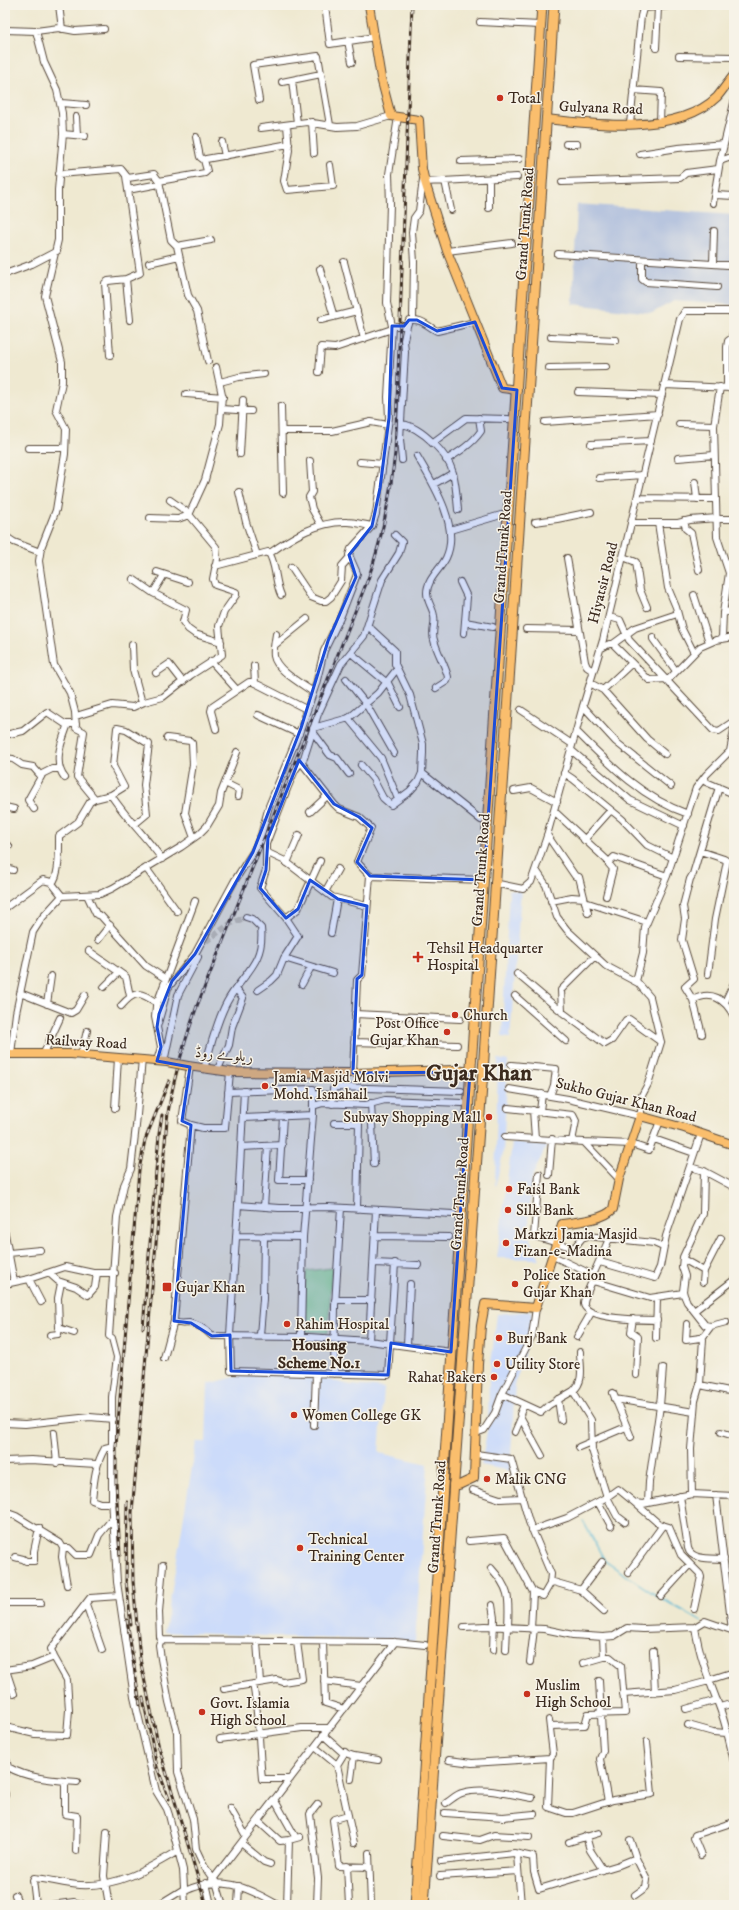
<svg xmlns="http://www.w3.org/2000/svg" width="739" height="1910" font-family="'IM FELL DW Pica',Amiri,serif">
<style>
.built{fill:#ccdbfa}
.industrial{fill:#b8c5de}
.green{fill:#9bdb91;stroke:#6b8258}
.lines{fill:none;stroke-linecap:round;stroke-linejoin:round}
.stream{stroke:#56b9d5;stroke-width:1.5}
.minor-tunnel{stroke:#cbc3ad;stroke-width:6;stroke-dasharray:6 3;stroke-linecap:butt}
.minor-casing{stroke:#564739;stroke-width:8}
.major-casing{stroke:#564739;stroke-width:10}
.highway-casing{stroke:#564739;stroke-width:11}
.minor{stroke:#fff;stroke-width:6}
.major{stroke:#fabe6d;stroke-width:8}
.highway{stroke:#fabe6d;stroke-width:9}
.rail-casing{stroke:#3b2a1e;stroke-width:3}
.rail{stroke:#f7f3e8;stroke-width:1.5;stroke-dasharray:4.5;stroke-linecap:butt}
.major-bridge-casing{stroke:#564739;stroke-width:10;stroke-linecap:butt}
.major-bridge{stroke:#fabe6d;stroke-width:8}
.marked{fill:#1d4ed8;fill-opacity:0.2;stroke:#1d4ed8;stroke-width:3;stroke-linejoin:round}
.poi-dot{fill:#c8321e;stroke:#f7f3e8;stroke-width:1.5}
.labels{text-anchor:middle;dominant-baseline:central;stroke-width:3;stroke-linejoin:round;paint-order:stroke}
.poi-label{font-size:15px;fill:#3b2a1e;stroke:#f7f3e8;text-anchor:start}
.street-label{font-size:15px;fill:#3b2a1e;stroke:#f7f3e8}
.neighbourhood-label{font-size:16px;font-weight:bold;fill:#3b2a1e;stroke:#f7f3e8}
.town-label{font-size:23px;font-weight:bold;fill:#3b2a1e;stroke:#f7f3e8}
</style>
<rect width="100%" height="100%" fill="#f7f3e8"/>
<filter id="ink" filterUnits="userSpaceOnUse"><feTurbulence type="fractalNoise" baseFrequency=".025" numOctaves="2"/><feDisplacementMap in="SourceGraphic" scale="8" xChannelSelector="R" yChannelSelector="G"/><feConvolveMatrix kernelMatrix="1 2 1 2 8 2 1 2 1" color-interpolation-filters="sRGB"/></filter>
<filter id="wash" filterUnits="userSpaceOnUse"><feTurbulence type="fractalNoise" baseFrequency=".012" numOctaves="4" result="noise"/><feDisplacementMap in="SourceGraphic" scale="16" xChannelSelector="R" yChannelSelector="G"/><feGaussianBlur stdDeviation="0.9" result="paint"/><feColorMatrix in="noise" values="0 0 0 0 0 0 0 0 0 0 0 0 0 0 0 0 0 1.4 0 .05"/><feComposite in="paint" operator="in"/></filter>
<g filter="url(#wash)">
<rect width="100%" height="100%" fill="#efe9d1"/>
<!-- built -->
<path class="built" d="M509 890 521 891 510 1038 502 1037Z
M498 1059 508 1061 503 1154 495 1187Z
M512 1143 547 1145 533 1175 529 1219 530 1240 540 1259 497 1258Z
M533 1311 529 1339 515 1383 510 1471 481 1465 488 1426 489 1380 497 1314Z
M255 1372 302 1373 350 1385 384 1388 379 1453 428 1464 415 1642 165 1632 196 1442H206L208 1384Z"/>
<!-- industrial -->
<path class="industrial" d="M577 204 734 215V305L674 301 652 313 573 304Z"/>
<!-- green -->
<path class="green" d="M332 1268 328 1333 301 1331 306 1271Z"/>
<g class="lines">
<!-- stream -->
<path class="stream" d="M583 1521 605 1561 654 1594 701 1621"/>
</g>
</g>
<g filter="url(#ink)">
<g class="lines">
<!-- minor-tunnel -->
<path class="minor-tunnel" d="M206 941 230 924 246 917"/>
<defs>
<path id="minor" d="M59 5 62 29
M325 5 330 44 375 37
M644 8 681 5
M480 22 540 25
M5 30 36 31 59 28 75 31 104 29
M36 31 44 62 57 90 62 113 63 134 58 190V240L45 296 62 362V382L56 410 66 429 65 454 56 510 41 548 39 561 54 665 70 693 75 712 76 728 84 732 77 777 95 799
M348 41 352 62
M656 48 658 7
M679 56 734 57
M292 80 297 123
M282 82 321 74
M633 90 661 92 660 123
M259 100 253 65 318 56 330 125
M61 103 86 105
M76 117 77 135
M398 117 389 174 390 204 387 303 392 326H407L409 320C424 319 425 325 437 331L475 322
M312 122 314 153
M630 124 641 16 644 5
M287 125 289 150 284 181 287 190 333 186 330 165
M261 128 307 122 337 127 357 126 391 116
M63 134 85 136
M196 137 200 157 204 160
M222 142 225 156
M566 144H577
M640 154 678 148 724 144
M461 161 519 159
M720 161 734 156
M59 174 121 169 128 178 154 174 159 181
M126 176 140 273 126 279 130 320
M445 181 451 210
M425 182 517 177
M562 182 680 178 686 173 718 169
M128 190 159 184
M715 195 734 196
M713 203 720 161 734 103
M489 208V179
M177 246 211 240
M447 251 512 243
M558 254 728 265
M642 260V279L646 282 717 287
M344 262 364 339
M149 263 179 256
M713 264 714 231
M320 269 334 317
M5 274 32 264 57 251
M321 320 357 311
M413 320 414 262 412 232 414 218 419 211 423 179
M551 337 616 340
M110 355 105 283 108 281 126 279
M208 361 197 311 188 295 177 246 171 240 159 181 205 173 207 171 204 160 206 159 289 144
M549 368 606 367
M319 372 321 347 335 348 392 329
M220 382 239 377 264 374
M665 385 730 388
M720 387 714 426 717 537 729 573 723 613 722 639
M727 387V347L728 341 732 338 734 326
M578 392 662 395
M186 394 223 397
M281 406 283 493
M222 409 251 411
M545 422 658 414
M402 424C421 427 448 454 453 473 456 484 457 498 458 510
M679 424 714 425
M282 431H332L371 422 388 425
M432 443 466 418 508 419
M591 444 651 441
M28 448H65
M240 454 243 400
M417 456C433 483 461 527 446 558 440 570 427 579 427 593 427 602 433 608 434 616 436 624 431 632 434 640 437 653 445 664 448 677L447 681 436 688
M678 458 714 455
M402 460 400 439 405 352 404 340 407 326
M446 460C459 452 472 444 481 431L479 418
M310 461 312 492 309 497 312 509 321 525
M360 462 383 464
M599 478 643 475
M695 482 697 499
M434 484 453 473
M239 492 246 522 257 555
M638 498 716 499
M150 518 178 519 189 515 205 480 220 424 222 395 216 367
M717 519H734
M684 521 686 529 691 533 699 570
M535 522 557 519 591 512
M632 523H678L690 520 717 518
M658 523 668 588 676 607 682 629 694 653
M450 530 501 515
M5 536 14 542 40 552
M270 553C292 537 318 521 347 522 355 522 364 525 372 526
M623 557 636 562 640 590 647 607
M567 558 585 662 587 667 593 671
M215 566 268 552C276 561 275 583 281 595
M291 567 311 597 321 601H326L331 597 341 581 342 566 349 558
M157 572 188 582
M133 579 153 593 186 610 183 622 188 629 195 634 221 642
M460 582 467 597 464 633
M153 593 164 575
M694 595 709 642
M723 613 734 610
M609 617 620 620 629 640 713 730 719 731 734 721
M465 622 493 627
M526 629 579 630
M276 634C275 641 273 649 274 656 276 670 302 684 313 692
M653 637V639L676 671
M613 644 635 628 677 614
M132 645 133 670 142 703
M275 645 307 619
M600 649 609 644H613L649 680 667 679
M351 653 386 682
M211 661 237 690
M254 666 255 683
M156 673 169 664 183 682
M346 679 366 704 394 753
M668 680 700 647 716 640 734 637
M387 681 400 707
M590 683 603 690 647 739 665 754
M603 690 632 663
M583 706 616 742 671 786
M521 710 572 744
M258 715 299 734
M76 716 112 705 133 707 144 702 163 697 191 675 222 655 219 626 224 612 236 595V592L215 585 213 579 217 559 216 547 187 512 170 500
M348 718 381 758 398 799
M313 728 349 718 378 693 397 669
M216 729 211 711 212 707 249 682H253L306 709
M576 731C610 765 642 798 688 814
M313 732 330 755 337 758 349 774
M5 735 23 731 47 712 65 724H76
M167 738 190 741 192 743 193 764 185 813 194 838
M571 750 630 800 684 826
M5 758 13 759 22 765 33 767 40 775 52 769H59
M301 762 334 804 339 809 359 817 371 828 357 862 370 876
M361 765 373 779 383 798 391 805 410 791 418 782 422 773 423 753V744L410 695 395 664V651L368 626
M422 773 481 820
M564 773 573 779 622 819 647 845 673 858
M65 778C52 762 62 741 68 724
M705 778 706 782 734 794
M225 783 239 790 238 796
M514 791 531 788 557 802
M111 795C126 818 146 837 162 859
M5 807 14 809
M34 809 28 800 42 775
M554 811 609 862
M310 812 327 796
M547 835 575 876 579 877 588 913
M584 840 610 811
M5 848 9 846
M700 851 724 859 727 861 715 919 708 974
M266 852 285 861 332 897 367 906
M287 863 299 835
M5 868 13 870
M146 868 177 911
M52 883C60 876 59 847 59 836L78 822 90 802 95 799 111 795 124 787 113 766 117 728 126 730 149 744 144 785 147 814 135 824
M494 883 523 889 531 882 546 839 583 706 603 640 680 319 685 311H729L734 314
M325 892 338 869
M87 895 96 914 101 916 146 966 166 979
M606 896 613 869 608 863 614 857 667 876
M551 901 572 897 584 898
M585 902 647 922
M5 908 43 880 51 882 62 896
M286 918 298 909 320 861
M331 933 337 899
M98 940 110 925
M89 951 126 977 130 996
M284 958 333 973
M517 974 562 1012 605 1044 612 1040 626 1020 629 1019 661 1042
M636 981 643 953 645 927 667 876 696 788 706 775 730 751 734 730
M302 984 311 967
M104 987 119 972
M258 990 271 981 277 975 284 958 298 936 286 918 260 888 266 870V844L287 789 295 770 304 758 318 714 341 664 364 636 382 580 399 553 402 542 395 535
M20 993 71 1013 76 1010 85 995
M515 996 566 1041
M693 1000C711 990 726 999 734 1017
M725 1002 734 983
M47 1004 51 976
M121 1006C136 989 140 992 157 1003
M562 1012 561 990 595 956
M355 1014 460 1019
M157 1027 168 988 195 954 235 880 253 852 261 835 269 806 301 728 316 684 324 651 340 618 356 577 357 573 349 555 351 549 372 526 376 514 389 418 388 397 392 326
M702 1034 693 1000 685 987 694 979 682 940 685 919 683 906 690 879 693 874 719 787
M354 1042 457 1045
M44 1053 60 1018
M11 1054 16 1013 33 932 42 918 62 896 100 894 113 888 181 847 198 835 207 826 219 806 221 793 237 752
M81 1055 87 1031
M142 1059 136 1126 131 1169 124 1185 117 1217 109 1336 112 1338 117 1357 112 1397V1498L117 1582 134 1697 156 1791 167 1809 169 1815 183 1870 185 1905
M157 1061 161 1047 155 1017 156 1006 195 901
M164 1062 178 995 198 957
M511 1065 556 1069 554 1085 550 1096
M204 1069C211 1046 216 1022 227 1002 242 974 265 964 261 928L252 919 246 917
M217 1071 229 1045 232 1027 243 998 236 989
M353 1073 357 980 362 975 370 876 484 880
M509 1089 568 1099 640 1116 642 1106 640 1099 648 1084 661 1042 650 997 638 983 606 966 567 930 557 917 546 885 536 870
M228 1092 313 1089V1115L303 1237 301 1336
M313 1094 333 1095
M371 1103 374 1164
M332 1104 333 1089 336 1087 461 1091
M313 1106 323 1103 366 1105 385 1100 462 1103
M115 1108 118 1058
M508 1108 573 1115 576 1121 572 1141
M533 1110 535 1138
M540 1111 542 1094
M283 1117 279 1180H308
M243 1118 313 1115
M334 1123H355L359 1124 357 1209
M191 1125 203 1128H225L230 1072
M505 1137 584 1142 619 1179
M654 1139 694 1153
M584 1142 631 1144 649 1150 660 1121
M242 1147 282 1145
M690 1167 704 1171 734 1187
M704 1171 703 1214 683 1257 682 1267 685 1276 683 1291 684 1295 687 1302 705 1325 711 1326
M539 1174 534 1236 574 1248 582 1238 587 1236 654 1243 663 1247
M549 1175 552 1139
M238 1205 244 1091
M264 1207 268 1146
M5 1234 14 1282
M236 1236 303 1237
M375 1236 449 1237
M9 1253 40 1250
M553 1256 593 1275 609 1239
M683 1259 704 1271
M600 1262 655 1278 660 1267 666 1236 701 1134
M374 1263 418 1265
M395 1263 388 1375 231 1371 230 1335 238 1205 279 1208 328 1207 453 1214
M49 1273 58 1281 76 1287 88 1295 95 1287 97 1273
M593 1275C593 1285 583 1296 584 1304 586 1320 644 1320 657 1320
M29 1279 41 1302
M593 1281 650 1298 683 1293
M703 1282 704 1271 721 1238
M61 1283 58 1298 59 1328 74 1333
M5 1284 29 1279 65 1267 93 1273H115
M335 1300H372
M694 1311 734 1280
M633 1319 631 1332 638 1337 636 1375
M174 1321 191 1125 182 1121 190 1067
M687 1324 686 1340 700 1338 703 1339 700 1384 695 1401 691 1449 692 1494
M50 1335 58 1334 59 1328
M260 1335 263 1299 264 1236
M577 1337 591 1313
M656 1338 657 1298
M702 1338 711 1326 726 1322
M369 1341 376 1210
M407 1345 410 1284
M164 1358 174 1321C179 1325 184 1323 189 1323 198 1324 206 1330 212 1336L308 1337 369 1341 451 1352
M733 1372 734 1370
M334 1374 335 1306 341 1208
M700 1385 734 1392
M573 1391C585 1381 580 1366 580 1352
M613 1393 631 1437
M502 1394 541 1412 549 1405 573 1391 591 1420 592 1450 607 1497 567 1518 532 1530
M558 1399 561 1420
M615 1399 694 1412
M524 1405 520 1414 521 1418 542 1456
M5 1423 25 1424 90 1417 113 1419
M314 1425 316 1374
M515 1432 521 1418
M721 1432 734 1436
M54 1433 57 1463
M476 1433 484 1430 495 1413 502 1394 532 1336 536 1308
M579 1447 626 1427
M5 1461 31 1460 96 1464
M473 1490 500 1499 523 1498
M716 1495 732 1630
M680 1496 688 1548C691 1561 713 1558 724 1559
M598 1502 611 1526
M648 1502 649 1482 660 1406 663 1368
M113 1503H100L92 1500C94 1481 95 1465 105 1448L113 1446
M635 1503 659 1524 669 1527 681 1555 700 1574 701 1577 694 1609
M5 1512 16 1516 60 1543 63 1548 62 1557 67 1585
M625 1522 617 1516 607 1497 618 1489 635 1503 643 1504 692 1494 734 1496
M469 1541 504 1538 533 1592 543 1596 550 1584 551 1574 529 1522 511 1459 476 1454
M63 1548H69L76 1555H91L99 1535 114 1517
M15 1557 23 1559 26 1561H34V1551L39 1528
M163 1565 159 1612 160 1637 162 1640 395 1642 425 1645
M491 1568C511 1590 509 1599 508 1627
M628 1573 663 1525
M550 1581 581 1590 604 1611
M581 1590 602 1562
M661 1596 690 1564
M5 1603H41
M86 1604 102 1650
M492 1605 494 1618 493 1650
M464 1627 486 1626 544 1629 573 1635 603 1637 614 1636 627 1628 643 1629 695 1627C699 1655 709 1680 719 1706 726 1724 730 1744 734 1762
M695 1627 705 1621 734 1631
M531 1629 533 1592
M161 1639 159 1645 161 1659 169 1702 177 1732 178 1772 193 1819 196 1849 204 1866 213 1879
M257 1642 260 1682
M323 1642 325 1703 344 1709
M506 1650 507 1627
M653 1651 655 1692
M530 1662 534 1629
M583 1663 604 1657
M5 1670 32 1666 54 1657 51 1649 90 1598 119 1596
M6 1670 14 1694
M709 1680 734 1672
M324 1681 361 1686
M599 1681 603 1751 600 1759 608 1802
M253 1684C259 1714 259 1748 262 1779H290
M224 1689 277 1680 283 1682 302 1679 297 1642
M623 1694 675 1690 709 1681
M720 1707 734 1703
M686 1709 717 1700
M688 1725 713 1732 727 1733
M550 1726 585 1725 588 1714 625 1713 621 1666 610 1657H604L603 1637
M5 1727 35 1734 67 1735 69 1710 67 1680 54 1657
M323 1735 342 1752 354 1756 378 1760
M220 1739 302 1728H329
M315 1747 337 1765 354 1843
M5 1755 8 1767 5 1773
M550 1758 548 1807 566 1813H573L613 1800 652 1794 647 1742
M449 1760 472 1763 550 1758 553 1754 549 1720
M337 1765 345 1752
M8 1767C29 1779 54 1780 77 1782
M351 1779 354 1756
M65 1781V1814L77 1816 76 1851
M5 1794V1795
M274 1799 296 1838
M446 1803C451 1800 457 1794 462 1793 483 1786 511 1795 532 1798
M230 1808 246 1836
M445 1813 503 1817 534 1814
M348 1815 334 1819 333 1820 339 1866 369 1867
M258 1821 280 1841 289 1840 300 1837
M107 1832 104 1876 109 1905
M443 1836 480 1840 494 1835 529 1837
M586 1836 590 1850 603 1870
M630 1840 636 1858 647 1880 646 1887 635 1895
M569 1842 599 1833
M241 1843 264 1862 270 1864
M369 1853 371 1905
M517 1855 521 1905
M701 1855 694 1838 695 1835 734 1822
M441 1861 514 1853 533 1857 534 1872 539 1889 619 1865 636 1858
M347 1866 349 1905
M440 1876 518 1871
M211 1882 395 1642
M216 1882 223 1905
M206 1883 211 1905
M185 1891C220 1874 247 1887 278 1905
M15 1895 19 1905
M36 1905 33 1880 34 1878C49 1879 64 1884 80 1885 118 1887 146 1870 178 1851
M51 1905 74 1902 85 1905
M158 1905 184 1889
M238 1905 239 1886
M287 1905 289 1840
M317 1905 318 1878 310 1814 318 1804"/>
<path id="major" d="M369 5 381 78 391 116 419 120 422 169 425 182 447 251 502 388 517 390
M546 119C595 125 678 135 717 97 723 90 728 82 734 75
M5 1054H71L167 1062
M188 1066 230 1072 353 1073 456 1070 470 1072
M453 1485H459L474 1478 478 1364 481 1326 485 1304 536 1308C544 1280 554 1252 562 1224 576 1222 604 1220 613 1209L619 1179 640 1116 684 1128 734 1145"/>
<path id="highway" d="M415 1905 542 5
M424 1905 484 1057 554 5"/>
</defs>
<!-- minor casing -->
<use href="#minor" class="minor-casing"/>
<!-- major casing -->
<use href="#major" class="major-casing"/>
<!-- highway casing -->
<use href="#highway" class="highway-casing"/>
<!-- minor -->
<use href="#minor" class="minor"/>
<!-- major -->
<use href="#major" class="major"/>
<!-- highway -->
<use href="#highway" class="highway"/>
<defs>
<path id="rail" d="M143 1328 159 1134 162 1115
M127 1502 126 1581 131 1625
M120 1555 116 1482V1446L139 1170 145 1140 169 1081
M127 1620 140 1705
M143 1698 157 1767 169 1799
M206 1905 159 1748 140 1659 133 1581 132 1512 167 1120C172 1081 184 1043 197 1006L368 579C383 538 390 497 395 453L412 5"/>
</defs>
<!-- rail casing -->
<use href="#rail" class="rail-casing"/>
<!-- rail -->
<use href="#rail" class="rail"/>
<defs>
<path id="major-bridge" d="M167 1062 188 1066"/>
</defs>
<!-- major-bridge casing -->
<use href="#major-bridge" class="major-bridge-casing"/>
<!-- major-bridge -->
<use href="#major-bridge" class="major-bridge"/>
</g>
</g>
<!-- marked area -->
<path class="marked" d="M409 320H417L437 331 475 322 502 388 517 390 484 880 370 876 357 862 372 828 359 817 334 804 299 760 268 838 266 870 260 888 286 918 298 909 310 880 338 899 367 906 362 975 357 979 353 1073 470 1072 451 1352 391 1343 388 1375 231 1371 230 1335 212 1336 191 1323 174 1321 191 1125 182 1121 190 1067 157 1061 161 1047 157 1027 159 1014 172 981 195 954 253 852 301 728 328 641 356 577 349 555 372 526 380 488 389 418 392 326H404Z"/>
<!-- markers -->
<g class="poi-dot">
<circle cx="500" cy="98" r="4"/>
<path d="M416 951h4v4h4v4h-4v4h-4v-4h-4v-4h4z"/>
<circle cx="455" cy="1015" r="4"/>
<circle cx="447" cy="1032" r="4"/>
<circle cx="265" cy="1086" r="4"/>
<circle cx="489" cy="1117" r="4"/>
<circle cx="509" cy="1189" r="4"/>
<circle cx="508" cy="1210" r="4"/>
<circle cx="506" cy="1243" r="4"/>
<circle cx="515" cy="1284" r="4"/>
<rect x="162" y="1282" width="10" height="10" rx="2"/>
<circle cx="287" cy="1324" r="4"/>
<circle cx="499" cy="1338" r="4"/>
<circle cx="497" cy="1364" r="4"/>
<circle cx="494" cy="1377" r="4"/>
<circle cx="294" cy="1415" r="4"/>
<circle cx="487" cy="1479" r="4"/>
<circle cx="300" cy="1548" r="4"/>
<circle cx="527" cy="1694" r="4"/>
<circle cx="202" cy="1712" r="4"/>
</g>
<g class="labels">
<!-- poi labels -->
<g class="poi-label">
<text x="508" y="98">Total</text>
<text x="427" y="948">Tehsil Headquarter<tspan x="427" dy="17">Hospital</tspan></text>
<text x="463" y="1015">Church</text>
<text x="439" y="1023" text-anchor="end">Post Office<tspan x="439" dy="17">Gujar Khan</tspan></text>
<text x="273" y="1077">Jamia Masjid Molvi<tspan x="273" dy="17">Mohd. Ismahail</tspan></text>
<text x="481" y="1117" text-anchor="end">Subway Shopping Mall</text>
<text x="517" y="1189">Faisl Bank</text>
<text x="516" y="1210">Silk Bank</text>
<text x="514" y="1234">Markzi Jamia Masjid<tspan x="514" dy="17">Fizan-e-Madina</tspan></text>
<text x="523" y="1275">Police Station<tspan x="523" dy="17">Gujar Khan</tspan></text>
<text x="176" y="1287">Gujar Khan</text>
<text x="295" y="1324">Rahim Hospital</text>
<text x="507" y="1338">Burj Bank</text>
<text x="505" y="1364">Utility Store</text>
<text x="486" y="1377" text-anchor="end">Rahat Bakers</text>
<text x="302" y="1415">Women College GK</text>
<text x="495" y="1479">Malik CNG</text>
<text x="308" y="1539">Technical<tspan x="308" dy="17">Training Center</tspan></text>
<text x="535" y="1685">Muslim<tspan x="535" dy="17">High School</tspan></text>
<text x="210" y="1703">Govt. Islamia<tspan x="210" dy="17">High School</tspan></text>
</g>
<!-- street labels -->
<g class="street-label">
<text transform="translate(601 108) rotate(2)">Gulyana Road</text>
<text transform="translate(525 224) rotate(-86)">Grand Trunk Road</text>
<text transform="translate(503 547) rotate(-86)">Grand Trunk Road</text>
<text transform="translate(603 583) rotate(-76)">Hiyatsir Road</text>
<text transform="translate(481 870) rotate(-86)">Grand Trunk Road</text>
<text transform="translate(86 1042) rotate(3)">Railway Road</text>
<text transform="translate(224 1055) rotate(5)">ریلوے روڈ</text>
<text transform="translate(626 1100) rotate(14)">Sukho Gujar Khan Road</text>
<text transform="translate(460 1194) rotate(-86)">Grand Trunk Road</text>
<text transform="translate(437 1517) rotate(-86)">Grand Trunk Road</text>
</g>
<!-- neighbourhood labels -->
<g class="neighbourhood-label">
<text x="319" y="1345">Housing<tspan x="319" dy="18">Scheme No.1</tspan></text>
</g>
<!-- town labels -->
<g class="town-label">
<text x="479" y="1073">Gujar Khan</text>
</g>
</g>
<!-- margin -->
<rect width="739" height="1910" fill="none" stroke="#f7f3e8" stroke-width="20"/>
</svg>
